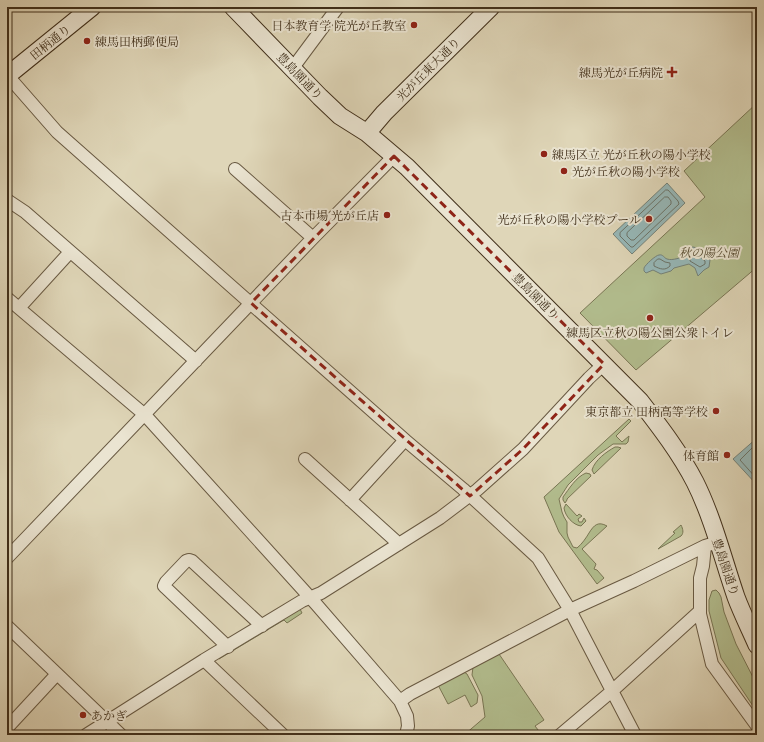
<svg xmlns="http://www.w3.org/2000/svg" width="764" height="742" font-family="'Gentium Book Plus','Noto Serif JP',serif">
<style>
.green{fill:#b2bd8e;stroke:#797654}
.water{fill:#96b7b7;stroke:#748178}
.lines{fill:none;stroke-linecap:round;stroke-linejoin:round}
.shore{stroke:#6b7368;stroke-width:1}
.street-casing{stroke:#685942;stroke-width:14}
.secondary-casing{stroke:#402f1a;stroke-width:19}
.street{stroke:#eae4d1;stroke-width:12}
.secondary{stroke:#eae4d1;stroke-width:17}
.marked{fill:none;stroke:#8f2418;stroke-width:3;stroke-dasharray:8 5;stroke-linejoin:round}
.poi-dot{fill:#8f2418;stroke:#eae4d1;stroke-width:1.5}
.labels{text-anchor:middle;dominant-baseline:central;stroke-width:4;stroke-linejoin:round;paint-order:stroke}
.poi-label{font-size:12px;fill:#402f1a;stroke:#eae4d1;text-anchor:end}
.street-label{font-size:12px;fill:#402f1a;stroke:#eae4d1}
.park-label{font-size:12px;font-style:italic;fill:#574b31;stroke:#eae4d1}
</style>
<rect width="100%" height="100%" fill="#dfd6b8"/>
<filter id="stains"><feTurbulence type="fractalNoise" baseFrequency=".005" numOctaves="4"/><feColorMatrix values="0 0 0 0 .2 0 0 0 0 .09 0 0 0 0 .02 0 0 0 .5 -.17"/></filter>
<radialGradient id="worn" r=".72"><stop offset=".6" stop-color="#630" stop-opacity="0"/><stop offset="1" stop-color="#630" stop-opacity=".3"/></radialGradient>
<!-- green -->
<path class="green" d="M757 103V267L636 370 580 313 705 197 684 171Z
M629 419 631 421 616 436 622 442 629 436 628 442 626 444H613L598 455 568 485 559 499 562 512 564 517 567 522V533L568 537 573 547 577 548C582 544 586 538 589 533 594 525 598 521 607 526L582 549 596 564 594 569 597 570 604 578 597 584 559 532 544 497Z
M615 447H618L621 448 594 474 592 470C595 460 606 452 615 447Z
M586 473 590 474 591 476 567 499V500L565 503 563 500V497C569 489 576 477 586 473Z
M566 504 577 516 579 514 582 516 578 519 579 522H582L584 518 586 521 581 526C573 525 565 516 564 508Z
M681 525C683 529 684 533 681 536L658 549 675 533 673 532Z
M716 590 719 593 721 597 724 612 736 644 757 685V712L721 658 709 611V600L712 591Z
M299 607 302 613 287 623 284 620 219 659 218 657Z
M499 654 544 720 535 726 542 735H464L485 717 482 696 472 675 473 667Z
M464 672 467 674 478 695 477 703 471 707 465 695 448 704 438 685Z"/>
<!-- water -->
<path class="water" d="M667 183 685 203 632 254 613 234Z
M693 247 697 248 700 251 710 260 709 267 704 270 698 276 695 268 689 264 674 268 671 271 661 274 653 270 646 273 644 271C644 270 644 269 644 268 645 265 656 255 659 255 663 254 664 258 667 259 673 261 681 257 687 256L689 253 685 249Z
M757 438V485L733 459Z"/>
<g class="lines">
<!-- shore -->
<path class="shore" d="M666 190H668L678 201 679 204 633 247H631L620 236V233Z
M665 197H668L671 201V204L634 240H631L627 236V233Z
M694 252 705 261V264L700 267 690 261C690 258 692 253 694 252Z
M658 259H660L665 262 670 263V266C665 271 660 269 654 266V263Z
M757 443 740 460 757 479"/>
<defs>
<path id="street" d="M292 69 338 7
M8 76 57 132 405 440 463 489 538 558 570 610 635 735
M235 169 313 238
M7 200 25 212 196 361
M7 298 145 415 316 604 400 701 407 716 408 726 406 735
M19 308 70 252
M305 459 399 544
M350 500 405 440
M705 546 703 566 700 578V614L712 664 757 726
M7 558 313 238 394 156
M7 626 121 735
M228 647 166 588 164 586 166 582 186 561 189 560 192 561 262 626
M204 660 283 735
M400 701 410 694 570 610 634 581 705 546 718 542
M7 728 57 674
M86 735 204 660 302 601 321 593 440 518 477 490 523 449 589 378 604 364
M560 735 612 691 700 611"/>
<path id="secondary" d="M233 7 320 97 340 116 367 133 407 167 640 401C660 427 680 453 695 482 713 518 723 559 736 597 742 613 750 629 757 645
M7 76 92 7
M367 133 384 113 491 7"/>
</defs>
<!-- street casing -->
<use href="#street" class="street-casing"/>
<!-- secondary casing -->
<use href="#secondary" class="secondary-casing"/>
<!-- street -->
<use href="#street" class="street"/>
<!-- secondary -->
<use href="#secondary" class="secondary"/>
</g>
<!-- marked area -->
<path class="marked" d="M394 156 604 364 523 449 470 496 251 303Z"/>
<!-- markers -->
<g class="poi-dot">
<circle cx="414" cy="25" r="4"/>
<circle cx="87" cy="41" r="4"/>
<path d="M670 66h4v4h4v4h-4v4h-4v-4h-4v-4h4z"/>
<circle cx="544" cy="154" r="4"/>
<circle cx="564" cy="171" r="4"/>
<circle cx="387" cy="215" r="4"/>
<circle cx="649" cy="219" r="4"/>
<circle cx="650" cy="318" r="4"/>
<circle cx="716" cy="411" r="4"/>
<circle cx="727" cy="455" r="4"/>
<circle cx="83" cy="715" r="4"/>
</g>
<g class="labels">
<!-- poi labels -->
<g class="poi-label">
<text x="406" y="25">日本教育学 院光が丘教室</text>
<text x="95" y="41" text-anchor="start">練馬田柄郵便局</text>
<text x="663" y="72">練馬光が丘病院</text>
<text x="552" y="154" text-anchor="start">練馬区立 光が丘秋の陽小学校</text>
<text x="572" y="171" text-anchor="start">光が丘秋の陽小学校</text>
<text x="379" y="215">古本市場 光が丘店</text>
<text x="641" y="219">光が丘秋の陽小学校プール</text>
<text x="650" y="332" text-anchor="middle">練馬区立秋の陽公園公衆トイレ</text>
<text x="708" y="411">東京都立 田柄高等学校</text>
<text x="719" y="455">体育館</text>
<text x="91" y="715" text-anchor="start">あかぎ</text>
</g>
<!-- street labels -->
<g class="street-label">
<text transform="translate(50 42) rotate(-39)">田柄通り</text>
<text transform="translate(428 69) rotate(-45)">光が丘東大通り</text>
<text transform="translate(300 76) rotate(46)">豊島園通り</text>
<text transform="translate(536 296) rotate(45)">豊島園通り</text>
<text transform="translate(726 567) rotate(71)">豊島園通り</text>
</g>
<!-- park labels -->
<g class="park-label">
<text x="709" y="252">秋の陽公園</text>
</g>
</g>
<!-- margin -->
<rect width="764" height="742" fill="none" stroke="#dfd6b8" stroke-width="24"/>
<rect x="8" y="8" width="748" height="726" fill="none" stroke="#402f1a" stroke-width="2"/>
<rect x="12" y="12" width="740" height="718" fill="none" stroke="#402f1a"/>
<rect width="100%" height="100%" filter="url(#stains)"/>
<rect width="100%" height="100%" fill="url(#worn)"/>
</svg>
